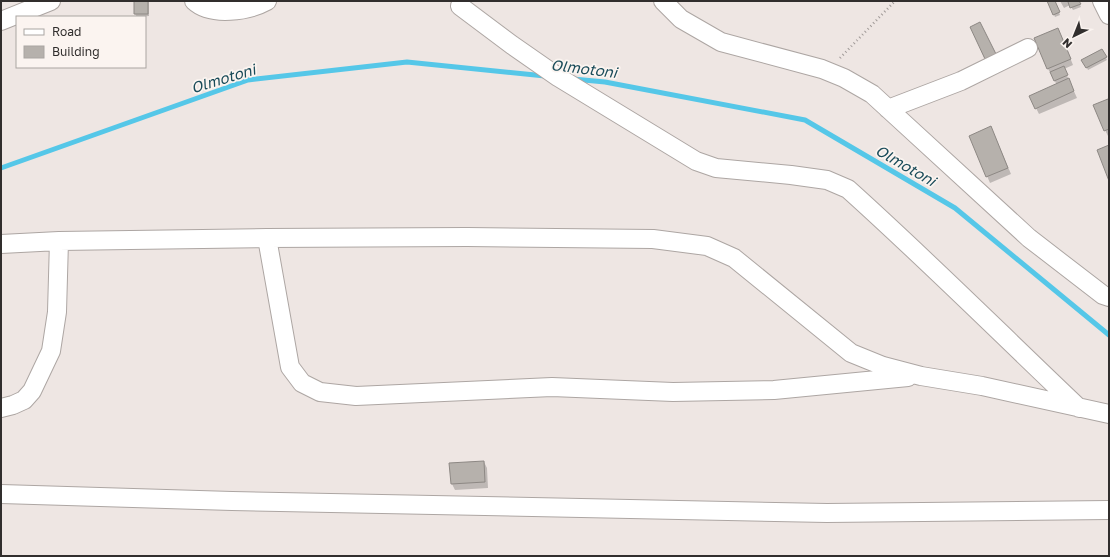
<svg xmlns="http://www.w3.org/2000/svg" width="1110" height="557" font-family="'Golos Text',sans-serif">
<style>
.shadow{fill:#0003}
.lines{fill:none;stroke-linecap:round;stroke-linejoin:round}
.stream{stroke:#55c7e8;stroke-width:5}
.building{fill:#b6b1ac;stroke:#8d8884}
.minor-casing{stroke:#ada6a3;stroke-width:20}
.path{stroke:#9f9997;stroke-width:2.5;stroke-dasharray:1 3;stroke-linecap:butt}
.minor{stroke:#fff;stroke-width:18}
.labels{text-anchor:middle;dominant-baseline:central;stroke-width:3.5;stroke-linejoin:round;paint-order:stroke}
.water-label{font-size:15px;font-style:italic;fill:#1b4c5a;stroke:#fbf4f0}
</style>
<rect width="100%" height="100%" fill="#eee6e3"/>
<!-- shadow -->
<path class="shadow" d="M135 1H149V16L137 17 135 14Z
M1048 1H1054L1060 15 1055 17Z
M1060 1H1081L1079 2 1081 7 1073 10 1070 5 1064 8Z
M1061 35 1073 65 1064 69 1077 98 1039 114 1036 108 1057 85 1048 69 1035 38Z
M1102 50 1107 60 1088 70 1083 60Z
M1109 103V136H1108L1105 130Z
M994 134 1011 174 990 183 970 136Z
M484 462 487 468 488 488 455 490 452 484Z"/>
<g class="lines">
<!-- stream -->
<path class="stream" d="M573 79 605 82 805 120 955 208 1109 335
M1 168 248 80 407 62 545 76"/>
</g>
<!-- building -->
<path class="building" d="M134 1H148V14H134Z
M1047 1H1055L1060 12 1053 15Z
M1070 1H1079L1081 4 1070 8 1068 2Z
M980 22 996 54 985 59 970 27Z
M1058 28 1071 59 1047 69 1034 38Z
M1102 49 1107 57 1086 68 1081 60Z
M1064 66 1068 75 1054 81 1050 72Z
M1069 78 1074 91 1035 109 1029 96Z
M1108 99 1109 102V129L1104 131 1093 105Z
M991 126 1008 168 986 177 969 136Z
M1109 145V181L1097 150Z
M484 461 485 482 451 484 449 463Z"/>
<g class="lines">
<defs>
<path id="minor" d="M194 1C211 17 249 11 267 1
M663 1 681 19 721 42 822 69 844 78 872 94 1029 238 1103 295 1109 297
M1102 1 1109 15
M460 6 512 45 558 77 696 161 716 168 791 175 827 180 848 189C927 260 1002 335 1079 408
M1 21 51 1
M888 109 961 81 1028 48
M267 238 290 367 302 383 320 392 356 396 552 387 673 392 774 390 908 377
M1 244 59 241 267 238 467 237 653 239 707 246 734 258 851 353 883 366 921 376 982 386 1109 414
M1 408 13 405 24 400 32 391 51 351 57 312 59 241
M1 494 232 501 827 513 1109 510"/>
</defs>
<!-- minor casing -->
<use href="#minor" class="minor-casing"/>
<!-- path -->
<path class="path" d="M840 58 895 1"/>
<!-- minor -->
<use href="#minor" class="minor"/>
</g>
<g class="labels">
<!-- water labels -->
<g class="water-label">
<text transform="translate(584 68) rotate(7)">Olmotoni</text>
<text transform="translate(223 78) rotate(-17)">Olmotoni</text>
<text transform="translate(906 165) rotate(30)">Olmotoni</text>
</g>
</g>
<!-- border -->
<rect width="1110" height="557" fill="none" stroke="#312e2d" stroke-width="4"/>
<!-- legend -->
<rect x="16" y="16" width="130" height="52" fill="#fbf4f0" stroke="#aaa5a2"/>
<rect x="24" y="29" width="20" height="6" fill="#ffffff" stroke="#aaa5a2"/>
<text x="52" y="36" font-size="12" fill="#312e2d">Road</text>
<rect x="24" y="46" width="20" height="12" fill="#b6b1ac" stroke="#aaa5a2"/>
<text x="52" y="56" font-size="12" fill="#312e2d">Building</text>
<!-- north arrow -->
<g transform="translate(1074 36) rotate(223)" stroke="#fbf4f0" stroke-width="3" paint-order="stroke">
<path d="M0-3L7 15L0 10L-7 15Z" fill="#312e2d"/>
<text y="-6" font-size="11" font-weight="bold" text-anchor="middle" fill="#312e2d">N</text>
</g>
</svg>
